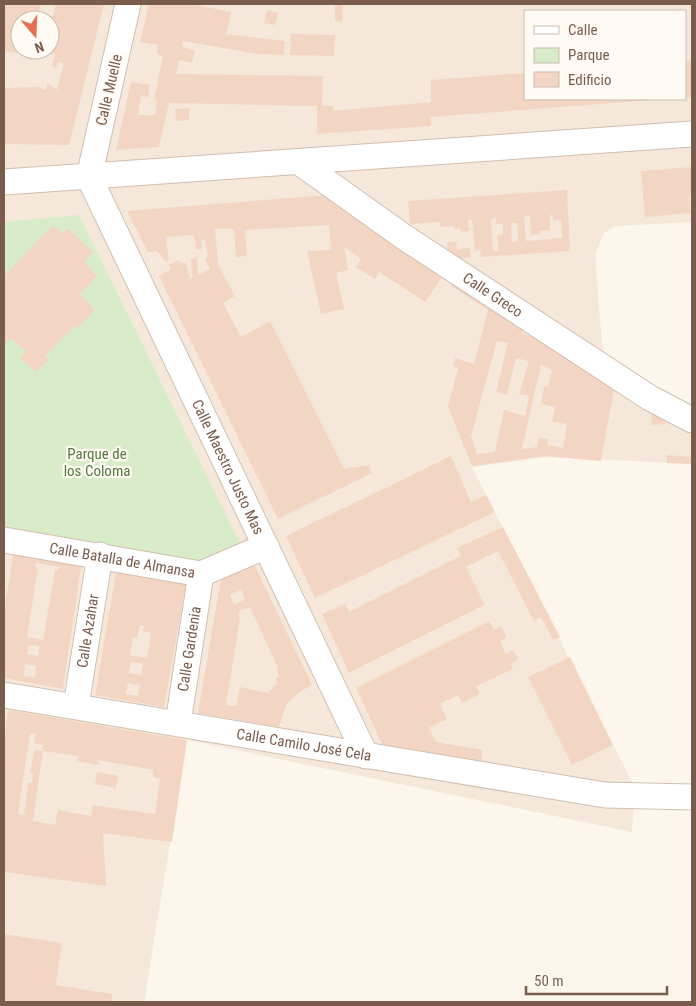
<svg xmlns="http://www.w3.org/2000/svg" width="696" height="1006" font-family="'Roboto Condensed',sans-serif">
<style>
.residential{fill:#f5e8da;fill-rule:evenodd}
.green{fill:#d8ecc9}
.building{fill:#f3d5c3;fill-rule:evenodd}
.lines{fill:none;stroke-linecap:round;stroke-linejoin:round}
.minor-casing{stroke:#d1beb0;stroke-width:27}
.minor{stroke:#fff;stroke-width:25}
.labels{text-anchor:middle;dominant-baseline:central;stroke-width:4.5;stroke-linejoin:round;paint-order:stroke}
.street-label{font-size:15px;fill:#7a5c4d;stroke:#fffaf3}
.park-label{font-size:15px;fill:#537a41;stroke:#fffaf3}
</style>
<rect width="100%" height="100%" fill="#fdf6ec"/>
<!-- residential -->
<path class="residential" d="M4 4H692V222L616 226 604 233 601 240 596 253V268L602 345 615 384 692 430V464L547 457 472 467 635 788 632 832 187 740 144 1002H4ZM525 11H685V99H525ZM20 20H50V50H20Z"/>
<!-- green -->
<path class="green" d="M79 215 246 556 201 574 4 540V222Z"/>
<!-- building -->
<path class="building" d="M4 4H41L37 20H20V50H50V26L56 4H104L69 145 4 144V88L39 87 46 90 47 83 57 90 64 63 58 62 56 68 52 66 55 54 4 52Z
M149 4H192L231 12 226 34 285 41 284 55 258 54 183 41 182 47 195 51 192 63 179 60 176 74 323 76 322 106H333V111L431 102V80L525 73V99L652 100 431 117V126L317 134V106L169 103 159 147 116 150 131 82 150 85 148 97 141 96 138 115H155L157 100 154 99 163 56 157 54 158 45 140 42Z
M335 4H343L342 22 335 21Z
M267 10 278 13 275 25 264 23Z
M291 34 335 35 334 56 290 55Z
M692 60V97L685 98V61Z
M189 108V120L176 121 175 109Z
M692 167V194L689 195 691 213 645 217 641 171Z
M567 190 570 251 481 257 480 250 475 251 472 220H468L469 231 461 232 460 228 455 229V226L440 227V222L410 224 408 201ZM550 215H553L554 220H561L562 238 526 241 524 217 530 216 531 235 541 234 540 231 550 230ZM496 218V224H503V234L497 235 499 251H493L491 219ZM511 223H517L518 241 512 242Z
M327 195 445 273 425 302 379 272 375 279 356 267 361 259 344 247 348 270 336 273 344 309 321 314 307 251 331 250 329 225 245 230 247 256 236 257 234 229H215L218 264 235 296 223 303 241 337 270 321 344 469 369 465 372 473 278 519 159 276 171 269 168 265 178 260 180 263H186L190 279 192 278 191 259 197 258 198 275 210 269 205 259 208 257 205 240H201L202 249H196L194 235 166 237 169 261H165L157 251 148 252 127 211Z
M53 225 63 234 68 228 93 252 84 261 97 276 80 294 95 310 78 328 75 326 45 356 50 359 36 372 20 358 26 352 11 338 4 345V276Z
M447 242H456L457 249 470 248 471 257 454 259 448 256Z
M455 279 523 325 522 334 546 339 615 384 601 461 545 456 472 466 448 407 458 368 453 366 455 358 474 364 488 310 451 286ZM497 341 508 343 496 392 507 395 516 358 529 361 519 394 529 396 525 416 504 410 495 452 477 454 471 436ZM541 364 552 370 548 387 544 386 541 404 555 407 552 422 567 424 563 448 547 445 548 439 538 438 537 447 522 449Z
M653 409 666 418 665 424 651 425Z
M667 455 692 457V464L667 463Z
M451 456 471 502 486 495 495 512 315 598 286 536Z
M503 527 560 637 553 640 541 617 534 621 498 551 466 567 485 605 349 673 322 614 345 604 349 612 461 556 457 548Z
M14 550 82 561 63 689 4 678V611ZM36 563 59 567 58 571 55 570 43 640 27 637 38 568 35 567ZM28 645 39 646 38 656 27 654ZM25 664 36 666 35 677 24 676Z
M254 564 312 685 298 693 286 705 279 727 198 713 221 578ZM241 590 245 599 234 605 230 595ZM250 607 278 668 276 669 279 676 276 678 277 683 268 693 240 687 236 706 226 705 240 618 238 612Z
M117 567 187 579 164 707 95 695ZM140 625 144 626 143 631 151 633 147 658 130 655 133 637 137 638ZM131 662 143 664 141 675 129 673ZM128 683 140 685 138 696 126 694Z
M489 621 494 630 501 626 507 638 500 641 506 654 513 650 518 660 511 663 513 669 476 686 480 694 462 703 458 695 440 704 447 719 429 728 436 742 483 750 481 762 422 752 421 757 385 750 356 688Z
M570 657 613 745 572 765 528 677Z
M8 710 187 740 172 842 103 833 106 886 4 872V742ZM30 733 36 734 34 743 43 745V751L78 756 77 761 99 765V760L153 770V777L160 779 155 814 93 805 91 816 58 810 55 825 33 821 43 751 34 750 30 773H33L32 783H28L24 815 18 814Z
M97 772 118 776 116 788 95 784Z
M4 934 62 943 56 985 112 994V1002H4Z"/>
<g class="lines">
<defs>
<g id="minor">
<path id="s1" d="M128 4 89 177 366 756"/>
<path id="s2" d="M299 162 404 237 650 398 692 420"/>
<path d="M4 182 692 134"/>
<path id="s3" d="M4 540 201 574 266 546"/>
<path id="s4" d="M4 695 605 795 692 797"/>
<path id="s5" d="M76 706 100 555"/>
<path id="s6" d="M178 723 201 574"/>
</g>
</defs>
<!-- minor casing -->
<use href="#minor" class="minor-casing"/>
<!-- minor -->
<use href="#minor" class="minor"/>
</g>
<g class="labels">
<!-- street labels -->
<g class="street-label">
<text transform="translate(109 90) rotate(-77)">Calle Muelle</text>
<text stroke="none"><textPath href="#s2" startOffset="235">Calle Greco</textPath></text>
<text stroke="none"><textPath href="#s1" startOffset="499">Calle Maestro Justo Mas</textPath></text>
<text stroke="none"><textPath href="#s3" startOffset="120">Calle Batalla de Almansa</textPath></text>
<text stroke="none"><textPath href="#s5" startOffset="76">Calle Azahar</textPath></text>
<text stroke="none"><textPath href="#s6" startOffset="75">Calle Gardenia</textPath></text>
<text stroke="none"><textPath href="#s4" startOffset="304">Calle Camilo José Cela</textPath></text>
</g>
<!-- park labels -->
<g class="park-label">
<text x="97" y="454">Parque de<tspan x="97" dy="17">los Coloma</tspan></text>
</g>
</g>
<!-- border -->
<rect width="696" height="1006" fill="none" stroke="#7a5c4d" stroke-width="10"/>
<!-- legend -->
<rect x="524" y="10" width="162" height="90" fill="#fffaf3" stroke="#cabbb1"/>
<rect x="534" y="26" width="25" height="8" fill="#ffffff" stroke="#cabbb1"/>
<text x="568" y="35" font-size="15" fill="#7a5c4d">Calle</text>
<rect x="534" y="48" width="25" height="15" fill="#d8ecc9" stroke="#cabbb1"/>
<text x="568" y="60" font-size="15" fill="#7a5c4d">Parque</text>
<rect x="534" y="72" width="25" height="15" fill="#f3d5c3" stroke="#cabbb1"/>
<text x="568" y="85" font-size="15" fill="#7a5c4d">Edificio</text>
<!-- north arrow -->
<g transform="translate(35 35) rotate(161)"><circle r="24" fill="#fffaf3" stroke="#cabbb1"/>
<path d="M0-4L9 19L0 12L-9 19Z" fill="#e76f51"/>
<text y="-8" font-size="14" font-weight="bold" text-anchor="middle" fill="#7a5c4d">N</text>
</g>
<!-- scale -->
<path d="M526 986v8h141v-8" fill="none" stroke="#7a5c4d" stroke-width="2.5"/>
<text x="534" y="986" font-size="15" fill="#7a5c4d" stroke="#fffaf3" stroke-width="4" paint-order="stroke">50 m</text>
</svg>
